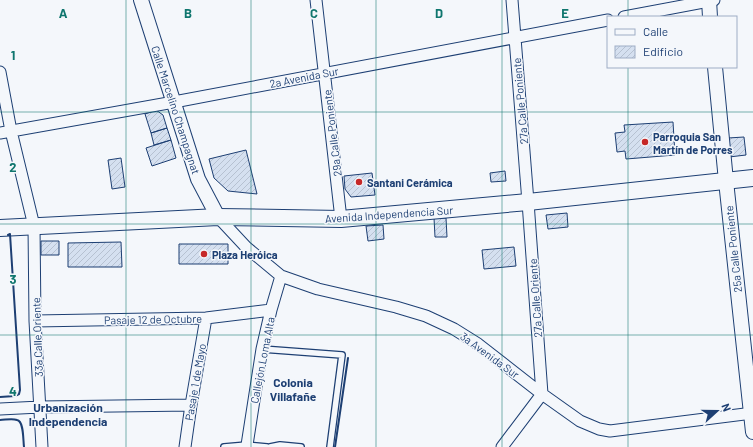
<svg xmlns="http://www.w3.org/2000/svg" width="753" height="447" font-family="Barlow,sans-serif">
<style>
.building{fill:url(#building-hatch);stroke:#1d3f73}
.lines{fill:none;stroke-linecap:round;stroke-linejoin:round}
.service-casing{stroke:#1d3f73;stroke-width:8}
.minor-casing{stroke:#1d3f73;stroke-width:13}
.tertiary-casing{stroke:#1d3f73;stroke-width:16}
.secondary-casing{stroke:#1d3f73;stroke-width:18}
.service{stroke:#f4f7fb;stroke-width:5.5}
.minor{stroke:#f4f7fb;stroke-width:11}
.tertiary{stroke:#f4f7fb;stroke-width:14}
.secondary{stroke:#f4f7fb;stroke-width:16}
.wall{stroke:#1d3f73;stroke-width:2}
.grid{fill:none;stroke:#0f766e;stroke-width:1;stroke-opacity:0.55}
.poi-dot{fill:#c62828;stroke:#f4f7fb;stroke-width:1.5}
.labels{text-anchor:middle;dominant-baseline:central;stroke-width:3;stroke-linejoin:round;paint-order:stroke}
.street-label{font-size:11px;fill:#1d3f73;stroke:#f4f7fb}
.poi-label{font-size:11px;font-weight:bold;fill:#1d3f73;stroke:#f4f7fb;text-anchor:start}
.neighbourhood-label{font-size:12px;font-weight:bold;fill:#1d3f73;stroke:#f4f7fb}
.grid-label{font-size:13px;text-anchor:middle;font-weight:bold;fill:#0f766e;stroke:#f4f7fb;stroke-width:3;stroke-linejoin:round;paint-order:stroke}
</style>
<defs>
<pattern id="building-hatch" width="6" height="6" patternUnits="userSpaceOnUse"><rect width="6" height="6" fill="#d5e0f0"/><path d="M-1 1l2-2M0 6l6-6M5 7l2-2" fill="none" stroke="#b6c1d1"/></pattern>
</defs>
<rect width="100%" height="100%" fill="#f4f7fb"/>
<!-- building -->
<path class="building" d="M156 110 163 115 167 128 151 133 145 114Z
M673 122 675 155 626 159 625 151 617 152 615 133 625 132 624 125Z
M167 128 171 140 154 145 151 133Z
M744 137 746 155 729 157 728 138Z
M171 140 176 158 152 166 146 148Z
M246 150 257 194 228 191 214 178 209 159Z
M121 158 125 187 112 189 108 160Z
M505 171 506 181 491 182 490 173Z
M372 173 375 195 351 197 345 189 344 176Z
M567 213 568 227 548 229 546 215Z
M434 218H446L447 237H435Z
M383 225 384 239 368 241 366 226Z
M41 241H59V255H41Z
M121 242 122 267H68V243Z
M179 244H228V264H179Z
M514 247 516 266 484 269 482 250Z"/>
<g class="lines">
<defs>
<path id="service" d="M262 349 342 355 330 447
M224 447 247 445 267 447
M270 447 280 445 301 447"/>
<path id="minor" d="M316 0 341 219
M624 17 714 0
M0 72 11 131 34 226 35 321 42 447
M0 133 174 102 608 20
M218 217 246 247 281 276 318 289 396 307 426 316 454 329 478 344 542 394 580 421 599 429 610 431 753 413
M35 321 206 318 271 310
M0 409 40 407 191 405
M247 445 262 349 271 310 281 276
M185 447 191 405 206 318
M502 447 542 394 528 202 512 0"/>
<path id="tertiary" d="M141 0 198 179 218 217
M709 0 710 17
M715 67 726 181 753 432"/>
<path id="secondary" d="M0 228 218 217 341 219 528 202 753 178"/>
</defs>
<!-- service casing -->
<use href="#service" class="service-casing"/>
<!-- minor casing -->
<use href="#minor" class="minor-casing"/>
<!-- tertiary casing -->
<use href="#tertiary" class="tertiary-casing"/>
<!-- secondary casing -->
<use href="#secondary" class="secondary-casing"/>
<!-- service -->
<use href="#service" class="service"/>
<!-- minor -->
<use href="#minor" class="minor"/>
<!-- tertiary -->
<use href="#tertiary" class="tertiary"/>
<!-- secondary -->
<use href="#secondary" class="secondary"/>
<!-- wall -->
<path class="wall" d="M0 397 15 396 19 394 20 390 10 234 8 235
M0 420C5 420 12 418 17 420 24 421 23 440 24 447
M335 447 348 358"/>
</g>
<!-- grid -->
<path class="grid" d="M126 0V447M251 0V447M376 0V447M502 0V447M628 0V17M628 67V447M0 112H753M0 224H753M0 335H753"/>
<!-- markers -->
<g class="poi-dot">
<circle cx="645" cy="142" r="4"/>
<circle cx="359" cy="182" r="4"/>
<circle cx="204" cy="254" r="4"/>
</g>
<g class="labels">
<!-- street labels -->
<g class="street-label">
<text transform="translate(304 77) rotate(-11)">2a Avenida Sur</text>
<text transform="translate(520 101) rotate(-95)">27a Calle Poniente</text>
<text transform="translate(176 110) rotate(72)">Calle Marcelino Champagnat</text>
<text transform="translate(332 133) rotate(-97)">29a Calle Poniente</text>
<text transform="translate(389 214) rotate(-4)">Avenida Independencia Sur</text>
<text transform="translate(733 249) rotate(-96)">25a Calle Poniente</text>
<text transform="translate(535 298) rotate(-94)">27a Calle Oriente</text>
<text transform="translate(153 319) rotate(-1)">Pasaje 12 de Octubre</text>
<text transform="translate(37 337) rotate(-92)">33a Calle Oriente</text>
<text transform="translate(490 355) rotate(36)">3a Avenida Sur</text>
<text transform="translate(262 360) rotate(-79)">Callejón Loma Alta</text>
<text transform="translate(195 382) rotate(-80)">Pasaje 1 de Mayo</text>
</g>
<!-- poi labels -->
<g class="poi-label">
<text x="653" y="136">Parroquia San<tspan x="653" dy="13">Martín de Porres</tspan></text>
<text x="367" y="182">Santani Cerámica</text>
<text x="212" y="254">Plaza Heróica</text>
</g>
<!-- neighbourhood labels -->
<g class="neighbourhood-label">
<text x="293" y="382">Colonia<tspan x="293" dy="14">Villafañe</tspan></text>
<text x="68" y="407">Urbanización<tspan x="68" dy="14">Independencia</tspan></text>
</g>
</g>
<g class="grid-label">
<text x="63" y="18">A</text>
<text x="188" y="18">B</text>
<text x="314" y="18">C</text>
<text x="439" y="18">D</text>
<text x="565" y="18">E</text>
<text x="13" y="60">1</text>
<text x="13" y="172">2</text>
<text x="13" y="284">3</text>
<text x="13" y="396">4</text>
</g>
<!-- legend -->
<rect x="607" y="16" width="130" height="52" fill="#f4f7fb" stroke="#9eadc5"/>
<rect x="615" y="29" width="20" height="6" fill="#f4f7fb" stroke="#9eadc5"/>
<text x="643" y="36" font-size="12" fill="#1d3f73">Calle</text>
<rect x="615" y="46" width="20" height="12" fill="url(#building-hatch)" stroke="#9eadc5"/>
<text x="643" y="56" font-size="12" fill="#1d3f73">Edificio</text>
<!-- north arrow -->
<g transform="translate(717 411) rotate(69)" stroke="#f4f7fb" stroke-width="3" paint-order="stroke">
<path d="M0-3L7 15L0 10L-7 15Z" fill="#1d3f73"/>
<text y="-6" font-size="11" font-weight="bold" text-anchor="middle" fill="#1d3f73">N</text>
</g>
</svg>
